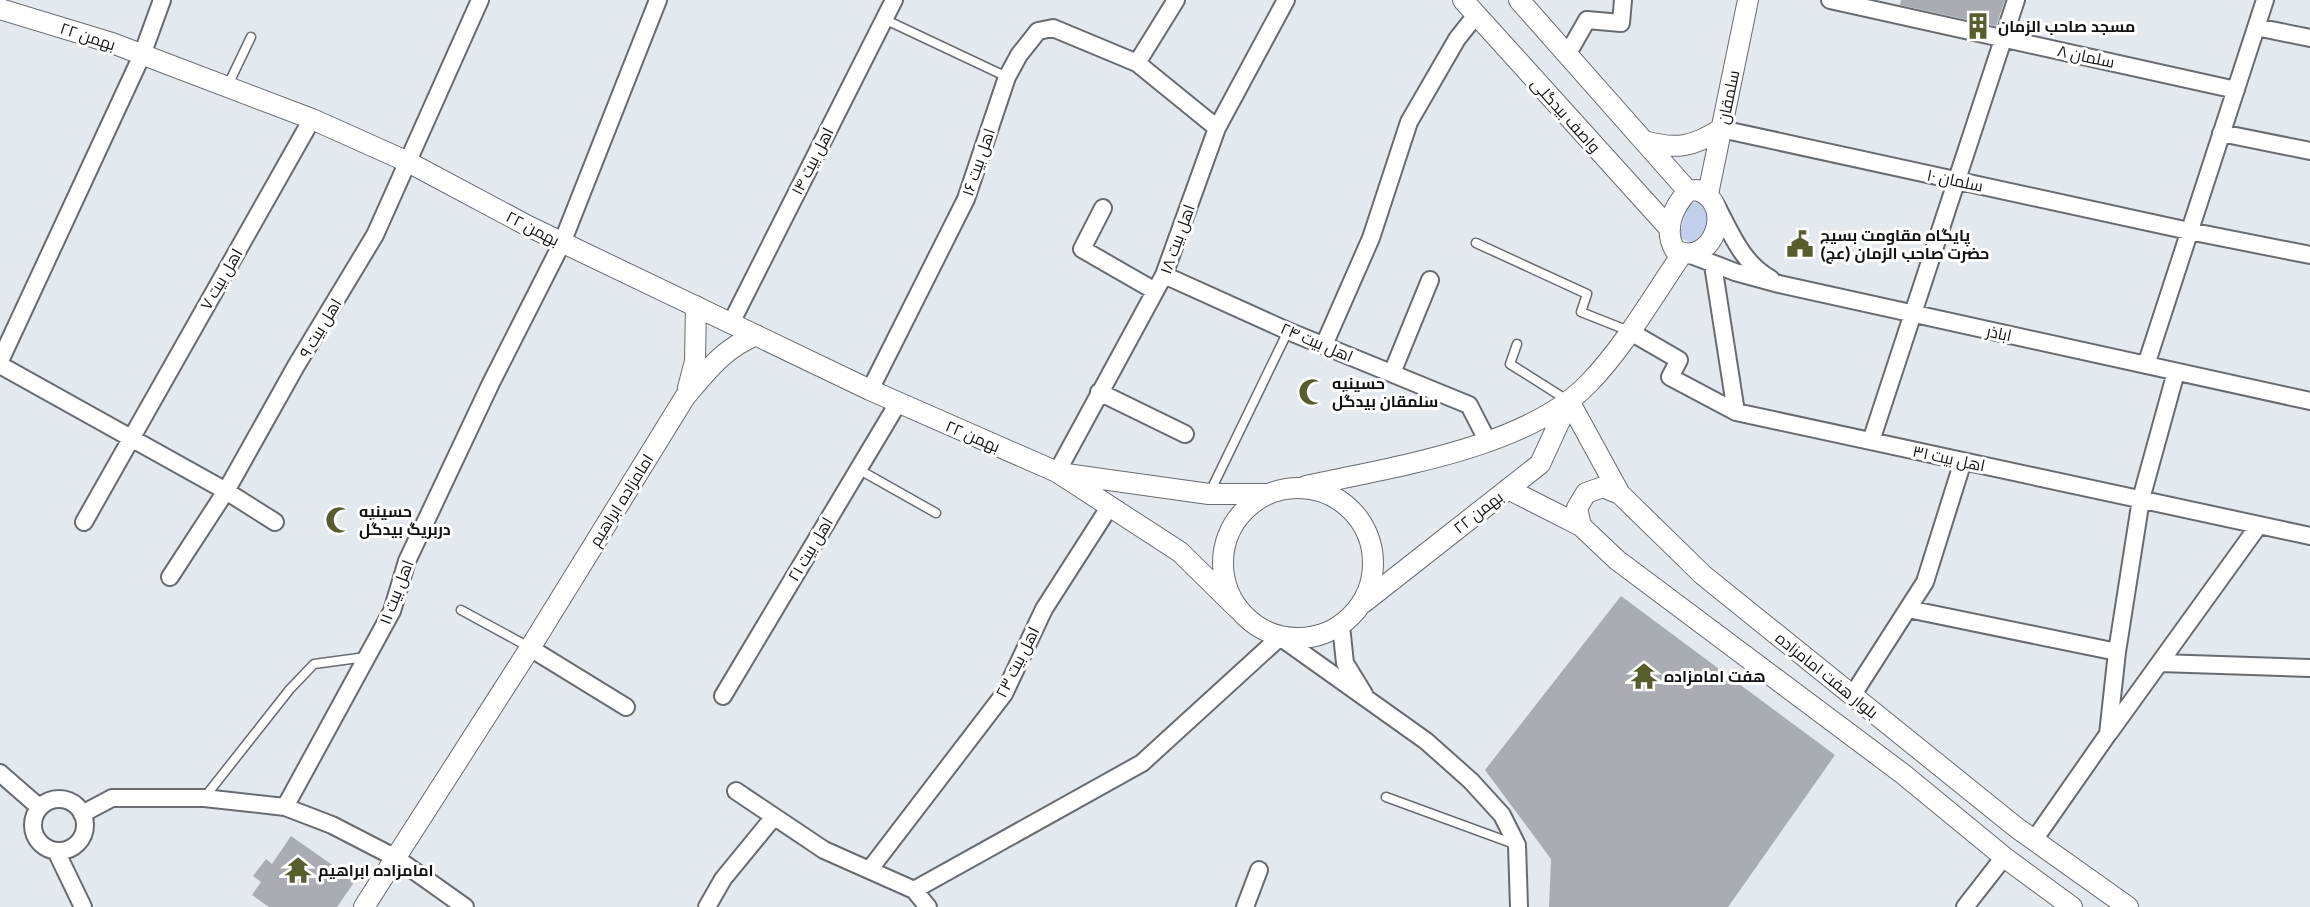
<svg xmlns="http://www.w3.org/2000/svg" width="2310" height="907" font-family="Ubuntu,Cairo,sans-serif">
<style>
.green{fill:#c1cfec}
.building{fill:#a9acb3}
.lines{fill:none;stroke-linecap:round;stroke-linejoin:round}
.service-casing{stroke:#686b72;stroke-width:11}
.minor-casing{stroke:#686b72;stroke-width:20}
.tertiary-casing{stroke:#686b72;stroke-width:22}
.service{stroke:#fff;stroke-width:8}
.minor{stroke:#fff;stroke-width:16}
.tertiary{stroke:#fff;stroke-width:20}
.labels{text-anchor:middle;dominant-baseline:central;stroke-width:6;stroke-linejoin:round;paint-order:stroke}
.poi-label{font-size:16px;font-weight:bold;fill:#101114;stroke:#fff;text-anchor:start}
.street-label{font-size:16px;fill:#101114;stroke:#fff}
</style>
<rect width="100%" height="100%" fill="#e4e8ef"/>
<!-- green -->
<path class="green" d="M1703 201C1710 219 1709 230 1696 245L1679 237 1688 204Z"/>
<!-- building -->
<path class="building" d="M1901 0H2005L1996 26 1900 5Z
M1621 596 1835 755 1728 907H1549L1551 859 1485 770Z
M291 836 355 881 337 907H269L252 895 261 882 253 876 266 859 272 864Z"/>
<g class="lines">
<defs>
<path id="service" d="M884 19 1007 77
M227 87 251 37
M1476 243 1587 294 1581 312 1629 331
M1517 344 1510 364 1567 400
M858 469 936 513
M1210 492 1288 331
M461 610 529 647
M1386 797 1517 845
M204 798 290 689 314 664 366 657"/>
<path id="minor" d="M1176 0 1137 63 1217 128
M1830 0 2236 90
M2256 27 2310 38
M1567 55 1587 20 1621 23 1623 0
M1721 129 2189 231 2310 255
M2221 133 2310 151
M1716 205C1731 233 1742 263 1771 279
M1103 208 1082 249 1155 291
M1691 255 1735 272 1779 284 2310 401
M1713 265 1736 412
M1164 275 1288 331 1469 405 1487 440
M731 323 894 0
M1629 331 1679 360 1670 377 1736 412 2310 536
M1324 345 1371 238 1409 122 1457 39 1476 15
M0 361 142 55 162 0
M0 365 226 491 275 522
M2146 365 2265 0
M1392 373 1430 280
M870 390 966 199 1007 77 1019 55 1038 31 1053 28 1137 63
M1099 392 1185 434
M1871 441 2016 0
M1057 472 1164 275 1217 128 1286 0
M84 522 312 119
M170 577 226 491 296 366 375 235 480 0
M1908 609 2117 652 2108 734 2034 840
M1341 626 1345 663 1364 694
M530 648 626 707
M2117 652 2141 499 2176 372
M2160 663 2310 668
M723 696 898 403
M1852 696 1925 582 1963 461
M2109 733 2259 525
M0 773 39 807
M736 791 824 850 914 890 928 907
M33 825a26 26 0 1 1 52 0a26 26 0 1 1-52 0Z
M285 807 392 611 407 561 491 383 562 243 658 0
M82 814 112 798H204L285 807 332 825 396 858 465 907
M56 851 83 907
M870 869 1004 694 1044 609 1110 506
M914 890 1142 763 1280 637 1426 741 1471 781 1502 815 1517 845 1519 907
M707 907 723 879 773 818
M1245 907 1259 870
M1965 907 2004 857"/>
<path id="tertiary" d="M1463 0 1670 229
M1519 0 1688 191
M0 9 112 43 312 119 408 162 528 226 870 390 1057 472 1180 552 1238 609
M1644 141C1676 150 1693 147 1721 129
M1697 190C1737 204 1712 269 1675 250 1663 230 1673 207 1688 191Z
M1708 194 1748 0
M688 388 695 361 696 306
M1569 401 1620 494 1703 575 2017 828 2128 907
M1066 474 1209 494H1267
M1306 486C1391 467 1527 448 1589 383 1624 347 1654 295 1682 254
M1223 563a75 75 0 1 1 150 0a75 75 0 1 1-150 0Z
M1508 489 1581 526 1617 560 1903 774 2004 857 2072 907
M1581 526 1577 508 1586 493 1603 487 1620 494
M1363 603 1540 464 1569 401
M364 907 530 648 685 397C708 370 723 349 756 335"/>
</defs>
<!-- service casing -->
<use href="#service" class="service-casing"/>
<!-- minor casing -->
<use href="#minor" class="minor-casing"/>
<!-- tertiary casing -->
<use href="#tertiary" class="tertiary-casing"/>
<!-- service -->
<use href="#service" class="service"/>
<!-- minor -->
<use href="#minor" class="minor"/>
<!-- tertiary -->
<use href="#tertiary" class="tertiary"/>
</g>
<!-- icons -->
<defs>
<symbol id="building-bare" viewBox="-9 -9 18 18"><path d="M-4-6H4V6H1V3H-1V6H-4ZM-2.5-4.3h1.7v1.8h-1.7ZM.8-4.3h1.7v1.8H.8ZM-2.5-1h1.7V.8h-1.7ZM.8-1h1.7V.8H.8Z" fill="#575d2b" stroke="#fff" stroke-width="2.5" paint-order="stroke"/></symbol>
<symbol id="civic-bare" viewBox="-9 -9 18 18"><path d="M-.6-6.5H3V-4.5H.6V-3L4-1V1h2V6H-6V1h2V-1L-.6-3ZM-1.2 2.5V6h2.4V2.5Z" fill="#575d2b" stroke="#fff" stroke-width="2.5" paint-order="stroke"/></symbol>
<symbol id="mosque-bare" viewBox="-9 -9 18 18"><path d="M3.5-4.9A6 6 0 1 0 3.5 4.9A5 5 0 1 1 3.5-4.9Z" fill="#575d2b" stroke="#fff" stroke-width="2.5" paint-order="stroke"/></symbol>
<symbol id="temple-bare" viewBox="-9 -9 18 18"><path d="M0-6L5-2H3V0L6.5 2.5H4V6H1.5V3h-3V6H-4V2.5H-6.5L-3 0V-2H-5Z" fill="#575d2b" stroke="#fff" stroke-width="2.5" paint-order="stroke"/></symbol>
</defs>
<g fill-rule="evenodd">
<use href="#building-bare" x="1959" y="7" width="38" height="38"/>
<use href="#civic-bare" x="1781" y="225" width="38" height="38"/>
<use href="#mosque-bare" x="1293" y="373" width="38" height="38"/>
<use href="#mosque-bare" x="320" y="501" width="38" height="38"/>
<use href="#temple-bare" x="1625" y="657" width="38" height="38"/>
<use href="#temple-bare" x="279" y="851" width="38" height="38"/>
</g>
<g class="labels">
<!-- poi labels -->
<g class="poi-label">
<text x="1998" y="26">مسجد صاحب الزمان</text>
<text x="1820" y="235">پایگاه مقاومت بسیج<tspan x="1820" dy="18">حضرت صاحب الزمان (عج)</tspan></text>
<text x="1332" y="383">حسینیه<tspan x="1332" dy="18">سلمقان بیدگل</tspan></text>
<text x="359" y="511">حسینیه<tspan x="359" dy="18">دربریگ بیدگل</tspan></text>
<text x="1664" y="676">هفت امامزاده</text>
<text x="318" y="870">امامزاده ابراهیم</text>
</g>
<!-- street labels -->
<g class="street-label">
<text transform="translate(88 36) rotate(18)">۲۲ بهمن</text>
<text transform="translate(2086 56) rotate(12)">سلمان ۸</text>
<text transform="translate(1728 97) rotate(-78)">سلمقان</text>
<text transform="translate(1566 115) rotate(48)">واصف بیدگلی</text>
<text transform="translate(812 161) rotate(-63)">اهل بیت ۱۴</text>
<text transform="translate(978 162) rotate(-71)">اهل بیت ۱۶</text>
<text transform="translate(1955 180) rotate(12)">سلمان ۱۰</text>
<text transform="translate(533 228) rotate(27)">۲۲ بهمن</text>
<text transform="translate(1177 239) rotate(-70)">اهل بیت ۱۸</text>
<text transform="translate(221 279) rotate(-60)">اهل بیت ۷</text>
<text transform="translate(320 328) rotate(-59)">اهل بیت ۹</text>
<text transform="translate(1999 333) rotate(12)">اباذر</text>
<text transform="translate(1317 342) rotate(23)">اهل بیت ۲۴</text>
<text transform="translate(973 436) rotate(23)">۲۲ بهمن</text>
<text transform="translate(1949 458) rotate(12)">اهل بیت ۳۱</text>
<text transform="translate(621 500) rotate(-58)">امامزاده ابراهیم</text>
<text transform="translate(1478 512) rotate(-38)">۲۲ بهمن</text>
<text transform="translate(810 549) rotate(-59)">اهل بیت ۲۱</text>
<text transform="translate(396 592) rotate(-69)">اهل بیت ۱۱</text>
<text transform="translate(1017 662) rotate(-63)">اهل بیت ۲۳</text>
<text transform="translate(1827 675) rotate(39)">بلوار هفت امامزاده</text>
</g>
</g>
</svg>
